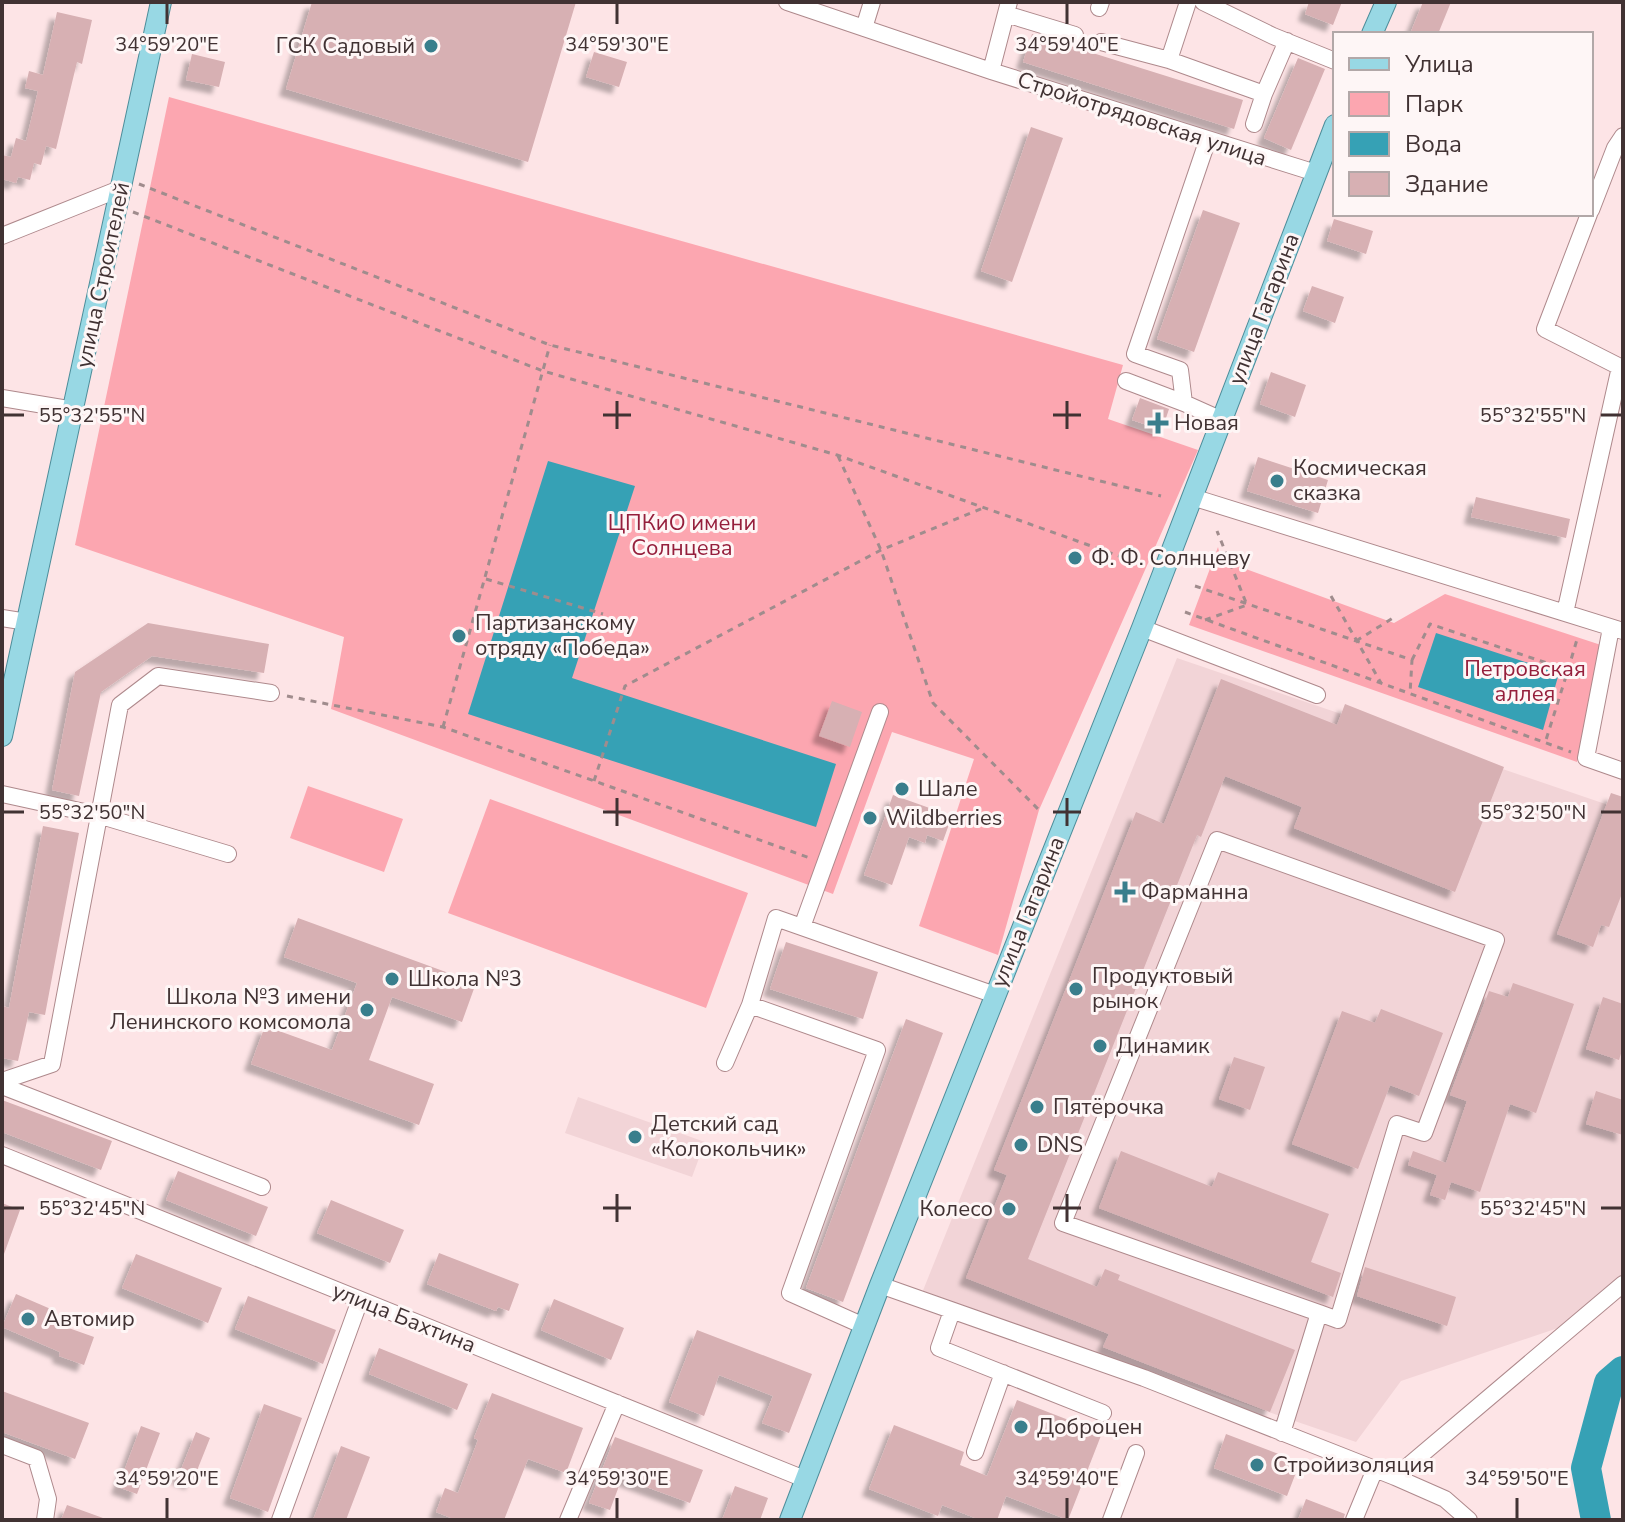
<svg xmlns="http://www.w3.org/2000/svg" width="1625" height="1522" font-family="'Nunito Sans',sans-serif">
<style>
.built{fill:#f2d4d7}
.green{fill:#fca6b0}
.water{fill:#36a1b5}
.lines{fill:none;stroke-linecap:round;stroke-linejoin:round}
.river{stroke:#36a1b5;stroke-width:30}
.building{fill:#d7b0b3;filter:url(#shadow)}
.minor-casing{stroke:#ae898c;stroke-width:18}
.major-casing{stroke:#4d8d9a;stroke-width:22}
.path{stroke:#a08c8d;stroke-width:3;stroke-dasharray:6 6;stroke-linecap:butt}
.minor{stroke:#fff;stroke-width:16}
.major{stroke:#98d8e4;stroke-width:20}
.ticks{fill:none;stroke:#413233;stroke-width:3}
.poi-dot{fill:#397e8c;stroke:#fef6f6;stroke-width:3}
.labels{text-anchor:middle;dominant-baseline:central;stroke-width:6;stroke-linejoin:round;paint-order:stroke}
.poi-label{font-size:22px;fill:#413233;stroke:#fef6f6;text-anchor:start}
.street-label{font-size:22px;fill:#413233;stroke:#fef6f6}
.park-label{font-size:22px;fill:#951f3c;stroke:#fef6f6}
.ticks-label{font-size:20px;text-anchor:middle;fill:#413233;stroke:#fef6f6;stroke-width:6;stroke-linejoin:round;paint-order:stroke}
</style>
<defs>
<filter id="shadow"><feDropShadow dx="-7" dy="7" stdDeviation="2" flood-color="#0004"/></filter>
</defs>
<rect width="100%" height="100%" fill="#fde4e6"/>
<!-- built -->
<path class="built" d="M1177 658 1623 810V1278L1561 1327 1401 1381 1356 1442 922 1293Z
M578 1097 705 1142 692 1177 565 1133Z"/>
<!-- green -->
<path class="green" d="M169 97 1123 365 1108 419 1198 450 1039 810 998 955 919 926 974 759 892 732 833 894 331 709 344 637 75 545Z
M1218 547 1221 560 1394 623 1445 594 1601 645 1577 762 1189 625Z
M308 786 403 819 384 872 290 838Z
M490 799 748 893 706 1008 448 913Z"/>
<!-- water -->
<path class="water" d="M548 461 635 486 572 678 836 764 816 827 468 714Z
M1436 633 1559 673 1543 730 1418 687Z"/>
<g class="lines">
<!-- river -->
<path class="river" d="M1596 1520 1586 1468 1609 1383 1623 1371"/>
</g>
<!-- building -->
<path class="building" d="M312 2H576L528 162 286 89Z
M1309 2H1342L1333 25 1305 14Z
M1423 2H1451L1438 34H1410Z
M57 12 92 20 82 64 77 62 56 149 46 146 41 165 34 163 30 180 18 177 16 183 2 179V155L11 157 16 138 26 141 38 91 25 88 29 71 43 75Z
M1032 34 1243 100 1234 129 1023 62Z
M594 52 627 62 619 87 586 77Z
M192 54 225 62 219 87 186 80Z
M1298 58 1325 69 1291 150 1264 138Z
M1031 127 1063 138 1012 282 981 271Z
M1203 210 1240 223 1194 352 1157 339Z
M1334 219 1373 231 1366 254 1327 241Z
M1312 286 1344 297 1335 323 1303 311Z
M1271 372 1306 385 1295 417 1260 404Z
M1140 398 1169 409 1162 430 1132 420Z
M1258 457 1328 480 1318 513 1247 491Z
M1476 497 1570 519 1566 538 1471 517Z
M148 623 269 644 264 673 152 656 101 692 79 796 52 790 75 672Z
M1221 679 1337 725 1345 704 1504 767 1455 892 1294 828 1302 807 1225 776 1201 837 1197 835 1028 1259 1097 1287 1105 1269 1120 1275 1118 1280 1295 1350 1270 1412 1103 1347 1109 1334 966 1278 1007 1175 994 1170 1136 812 1164 824Z
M832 701 862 712 850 747 819 736Z
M1611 793 1623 797V891L1609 927 1601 925 1593 947 1557 934Z
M893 795 952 816 943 841 927 835 925 843 909 837 892 885 864 875Z
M43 826 79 833 45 1015 29 1012 18 1061 2 1058V1006L9 1008Z
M298 918 476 983 462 1022 392 997 369 1060 434 1084 419 1125 251 1064 265 1026 332 1050 357 983 284 957Z
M786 942 878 972 863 1019 770 989Z
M1513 983 1574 1004 1536 1113 1510 1104 1480 1192 1451 1182 1445 1200 1430 1195 1437 1175 1408 1165 1413 1151 1446 1163 1467 1101 1450 1095 1489 991 1508 997Z
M1603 997 1623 1004V1047L1619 1060 1586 1049Z
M1381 1009 1443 1033 1419 1096 1390 1085 1358 1169 1292 1144 1342 1011 1375 1023Z
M906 1019 943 1033 843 1302 806 1288Z
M1234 1057 1265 1067 1250 1110 1219 1099Z
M1596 1091 1623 1100V1135L1586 1124Z
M2 1100 112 1141 101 1170 2 1132Z
M1121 1151 1212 1187 1218 1172 1329 1214 1311 1262 1341 1273 1333 1297 1099 1208Z
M178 1171 268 1207 256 1236 166 1200Z
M331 1200 404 1230 390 1263 317 1233Z
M2 1203 20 1210 4 1254 2 1253Z
M439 1253 519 1284 509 1311 498 1307 496 1311 427 1284Z
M136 1254 222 1288 208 1323 122 1288Z
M1365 1267 1456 1297 1447 1326 1357 1296Z
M16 1294 53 1310 49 1321 94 1337 84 1365 59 1356 60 1352 2 1327Z
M248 1296 336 1330 323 1364 235 1329Z
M554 1299 624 1328 611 1360 541 1330Z
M697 1330 812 1374 789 1433 762 1423 773 1396 719 1375 704 1416 669 1402Z
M379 1348 468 1384 457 1410 369 1374Z
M2 1391 89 1423 75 1459 2 1432Z
M492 1393 583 1428 566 1473 528 1459 504 1520H456L436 1512 445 1488 458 1493 478 1440 474 1438Z
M1017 1400 1102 1433 1068 1520 1006 1496 997 1520H980L942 1505 938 1516 869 1489 894 1425 964 1452 960 1465 987 1476Z
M264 1404 302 1418 268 1512 230 1498Z
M141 1426 160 1433 137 1494 118 1487Z
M196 1432 210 1438 192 1483 178 1477Z
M1226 1434 1300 1462 1287 1496 1214 1468Z
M615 1437 703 1470 690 1503 622 1478 610 1510 589 1503Z
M341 1446 370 1457 346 1520H313Z
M735 1486 768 1498 760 1520H722Z
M1306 1499 1345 1514 1343 1520H1298Z
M67 1505 103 1518 102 1520H61Z"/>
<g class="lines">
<defs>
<path id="minor" d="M787 2 991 71 1316 173
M1203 2 1273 36 1335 61
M1099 8 1101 2
M1006 14 1075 35
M864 28 872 2
M1101 42 1169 60 1188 2
M1169 60 1264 94 1287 41
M991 71 1009 2
M1254 124 1264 94
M1208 139 1135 354 1180 370 1184 403 1222 420
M1591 210 1615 148 1623 136
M2 236 122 188
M1126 381 1184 403
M2 398 74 410
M1192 497 1623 631
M1565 613 1620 367 1545 329 1589 214
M2 618 27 622
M1142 628 1317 695
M1611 628 1586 758 1623 771
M2 794 98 815 228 854
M802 927 880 712
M725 1063 750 1005
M2 1081 52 1064 120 705 158 676 271 693
M2 1086 262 1187
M2 1155 807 1480
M880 1285 1144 1378 1395 1477
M952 1311 939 1348 1103 1413
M864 1326 790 1293 877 1050 750 1005 776 918 995 995
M1282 1433 1319 1313 1063 1223 1217 840 1496 940 1424 1133 1397 1124 1338 1320 1319 1313
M2 1445 36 1458 48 1499 45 1520
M975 1452 1003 1373
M280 1520 360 1300
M568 1520 617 1403
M1111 1520 1136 1453
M1354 1520 1375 1469
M1469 1520 1445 1499 1395 1477 1623 1284"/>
<path id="major" d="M1372 34 1386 2
M2 736 161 2
M790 1520 880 1285 1142 628 1335 125"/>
</defs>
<!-- minor casing -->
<use href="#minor" class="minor-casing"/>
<!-- major casing -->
<use href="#major" class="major-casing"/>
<!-- path -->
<path class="path" d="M139 184 550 345 1161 496
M133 212 543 371 837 455 1133 561
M838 456 881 550 933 703 1039 810
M486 579 603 614
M1195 586 1412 660 1410 694
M1331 596 1381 683
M1185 612 1571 752
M1205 620 1247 605 1217 531
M1356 641 1393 618
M1412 660 1430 624 1568 670 1545 743
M1568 670 1578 636
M287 696 443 727 810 858
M443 727 550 345
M594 781 625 686 881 550 983 508"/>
<!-- minor -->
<use href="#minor" class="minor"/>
<!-- major -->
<use href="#major" class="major"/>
</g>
<!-- ticks -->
<path class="ticks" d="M167 4V24M617 4V24M1067 4V24M617 401V429M1067 401V429M4 415H24M603 415H631M1053 415H1081M1601 415H1621M617 798V826M1067 798V826M4 812H24M603 812H631M1053 812H1081M1601 812H1621M617 1194V1222M1067 1194V1222M4 1208H24M603 1208H631M1053 1208H1081M1601 1208H1621M167 1498V1518M617 1498V1518M1067 1498V1518M1517 1498V1518"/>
<!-- markers -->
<g class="poi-dot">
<circle cx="431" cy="46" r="8"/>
<path d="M1154 411h8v8h8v8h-8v8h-8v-8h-8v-8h8z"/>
<circle cx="1277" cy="481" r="8"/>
<circle cx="1075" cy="558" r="8"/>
<circle cx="459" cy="636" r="8"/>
<circle cx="902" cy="789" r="8"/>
<circle cx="870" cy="818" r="8"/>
<path d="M1121 880h8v8h8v8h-8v8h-8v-8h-8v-8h8z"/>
<circle cx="392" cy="979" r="8"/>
<circle cx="1076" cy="989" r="8"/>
<circle cx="367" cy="1010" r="8"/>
<circle cx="1100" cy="1046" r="8"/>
<circle cx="1037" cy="1107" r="8"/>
<circle cx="635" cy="1137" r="8"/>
<circle cx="1021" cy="1145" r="8"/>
<circle cx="1009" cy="1209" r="8"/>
<circle cx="28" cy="1319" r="8"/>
<circle cx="1021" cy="1427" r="8"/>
<circle cx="1257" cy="1465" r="8"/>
</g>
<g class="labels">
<!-- poi labels -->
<g class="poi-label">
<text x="415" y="46" text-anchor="end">ГСК Садовый</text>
<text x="1174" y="423">Новая</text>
<text x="1293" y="468">Космическая<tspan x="1293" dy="25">сказка</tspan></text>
<text x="1091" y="558">Ф. Ф. Солнцеву</text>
<text x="475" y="623">Партизанскому<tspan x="475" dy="25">отряду «Победа»</tspan></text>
<text x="918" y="789">Шале</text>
<text x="886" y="818">Wildberries</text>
<text x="1141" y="892">Фарманна</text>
<text x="1092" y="976">Продуктовый<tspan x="1092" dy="25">рынок</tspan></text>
<text x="408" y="979">Школа №3</text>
<text x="351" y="997" text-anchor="end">Школа №3 имени<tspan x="351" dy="25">Ленинского комсомола</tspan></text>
<text x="1116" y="1046">Динамик</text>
<text x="1053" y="1107">Пятёрочка</text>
<text x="651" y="1124">Детский сад<tspan x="651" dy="25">«Колокольчик»</tspan></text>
<text x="1037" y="1145">DNS</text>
<text x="993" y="1209" text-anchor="end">Колесо</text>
<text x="44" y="1319">Автомир</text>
<text x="1037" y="1427">Доброцен</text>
<text x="1273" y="1465">Стройизоляция</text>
</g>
<!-- street labels -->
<g class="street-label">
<text transform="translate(1142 119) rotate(18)">Стройотрядовская улица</text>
<text transform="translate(103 275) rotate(-78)">улица Строителей</text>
<text transform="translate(1264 309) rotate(-69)">улица Гагарина</text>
<text transform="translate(1028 912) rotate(-68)">улица Гагарина</text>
<text transform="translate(404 1318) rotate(22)">улица Бахтина</text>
</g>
<!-- park labels -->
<g class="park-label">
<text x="682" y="523">ЦПКиО имени<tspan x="682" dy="25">Солнцева</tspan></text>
<text x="1525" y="669">Петровская<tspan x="1525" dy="25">аллея</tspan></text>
</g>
</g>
<g class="ticks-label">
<text x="167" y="51">34°59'20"E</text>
<text x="617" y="51">34°59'30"E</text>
<text x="1067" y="51">34°59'40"E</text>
<text x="92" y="422">55°32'55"N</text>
<text x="1533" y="422">55°32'55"N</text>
<text x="92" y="819">55°32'50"N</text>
<text x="1533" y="819">55°32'50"N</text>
<text x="92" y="1215">55°32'45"N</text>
<text x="1533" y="1215">55°32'45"N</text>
<text x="167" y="1485">34°59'20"E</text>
<text x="617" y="1485">34°59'30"E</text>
<text x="1067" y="1485">34°59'40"E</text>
<text x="1517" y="1485">34°59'50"E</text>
</g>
<!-- border -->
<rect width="1625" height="1522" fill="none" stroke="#413233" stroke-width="8"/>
<!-- legend -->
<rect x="1333" y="32" width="260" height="184" fill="#fef6f6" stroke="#b2a8a8" stroke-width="2"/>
<rect x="1349" y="58" width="40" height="12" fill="#98d8e4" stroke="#b2a8a8" stroke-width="2"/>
<text x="1405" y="72" font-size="24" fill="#413233">Улица</text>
<rect x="1349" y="92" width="40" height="24" fill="#fca6b0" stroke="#b2a8a8" stroke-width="2"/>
<text x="1405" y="112" font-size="24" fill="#413233">Парк</text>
<rect x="1349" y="132" width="40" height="24" fill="#36a1b5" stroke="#b2a8a8" stroke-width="2"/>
<text x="1405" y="152" font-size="24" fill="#413233">Вода</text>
<rect x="1349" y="172" width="40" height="24" fill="#d7b0b3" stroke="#b2a8a8" stroke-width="2"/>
<text x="1405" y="192" font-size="24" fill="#413233">Здание</text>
</svg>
